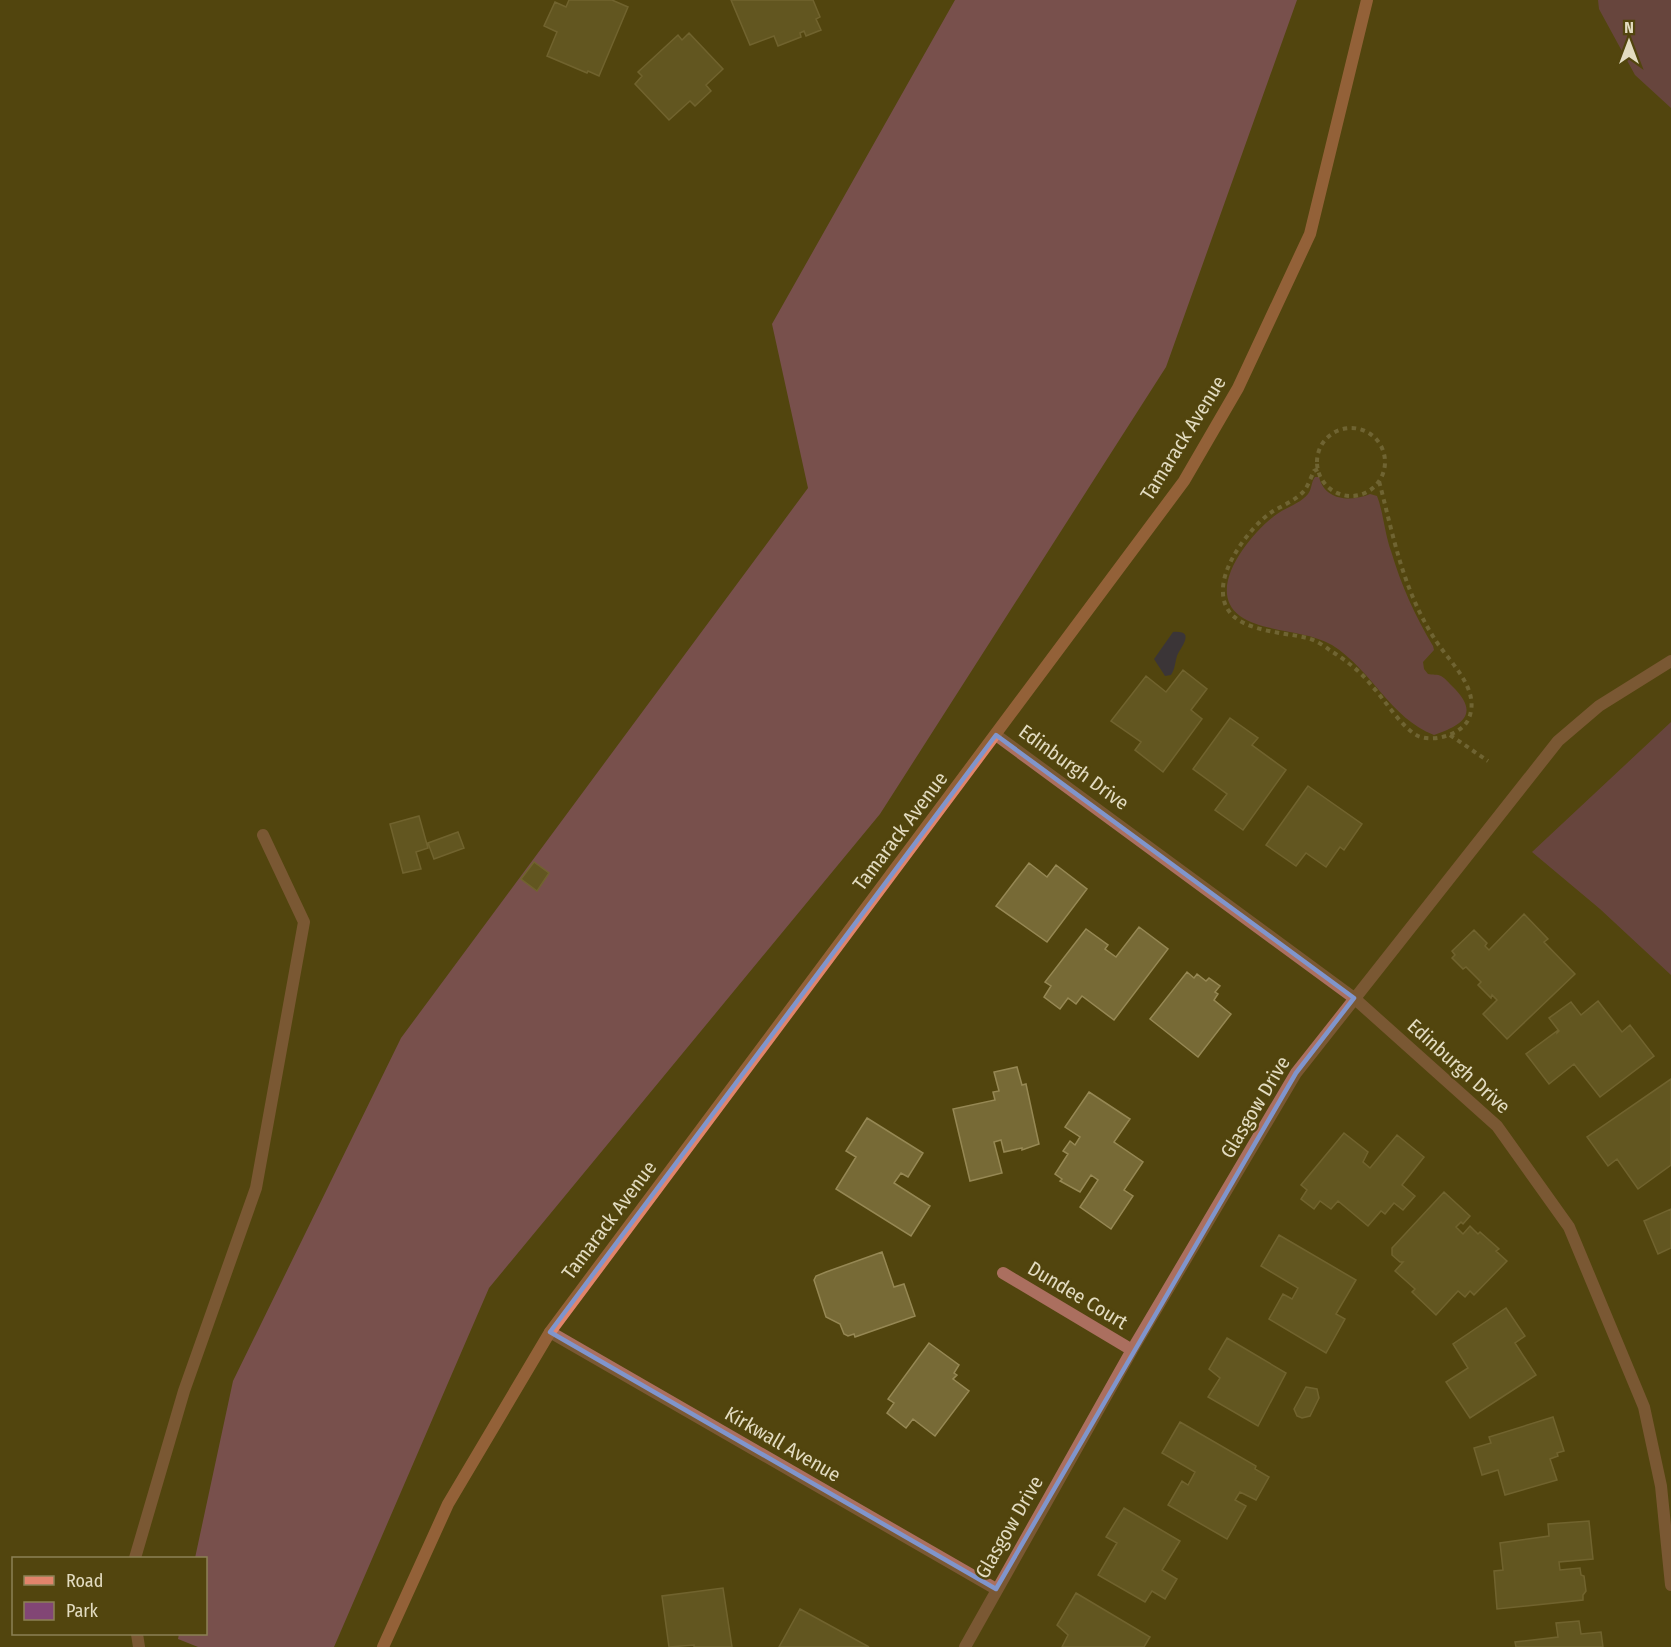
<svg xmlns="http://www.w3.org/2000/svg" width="1671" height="1647" font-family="'Fira Sans Condensed',sans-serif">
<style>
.green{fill:#824675}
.forest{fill:#a65e97}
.water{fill:#212368}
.building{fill:#776a36;stroke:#968854;stroke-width:1.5}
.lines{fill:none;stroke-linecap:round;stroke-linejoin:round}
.path{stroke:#93895e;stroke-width:4;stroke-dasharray:4.5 4.5;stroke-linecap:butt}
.service{stroke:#ab6f5f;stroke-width:12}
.minor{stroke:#ab6f5f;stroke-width:12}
.secondary{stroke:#e2846b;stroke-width:12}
.marked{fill:none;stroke:#8095cc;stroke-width:4.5;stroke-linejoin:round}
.labels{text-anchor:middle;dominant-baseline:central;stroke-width:5;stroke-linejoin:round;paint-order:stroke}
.street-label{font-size:20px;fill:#e3dcc1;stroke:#52450e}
</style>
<rect width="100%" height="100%" fill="#52450e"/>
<!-- green -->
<path class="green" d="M1598 0H1671V108L1635 75 1599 9Z
M1315 477H1319C1325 501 1351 502 1370 494L1377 496C1383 511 1385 535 1391 551 1401 585 1415 616 1433 646L1434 650 1423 662 1424 669 1428 674C1432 675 1438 674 1441 676 1445 678 1449 683 1452 686 1480 713 1464 725 1434 735 1390 718 1373 671 1332 645 1304 629 1264 633 1240 616 1203 589 1253 531 1277 514 1287 507 1301 503 1308 494 1312 489 1311 482 1315 477Z
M1671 722V975L1600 909 1532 852Z"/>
<!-- forest -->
<path class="forest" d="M955 0H1297L1166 367 880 814 489 1288 334 1647H198L178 1639 179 1634H206V1558H195L233 1381 401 1038 808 488 772 324Z"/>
<!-- water -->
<path class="water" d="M1173 632C1197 630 1180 648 1177 656 1175 663 1175 669 1171 675L1165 676 1154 659Z"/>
<!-- building -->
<path class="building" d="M569 0H612L628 7 599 76 588 71 587 73 547 56 557 32 544 26 555 2 566 7Z
M731 0H813L820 17 816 19 821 30 806 36 804 31 800 33 801 37 778 46 774 36 750 45Z
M689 33 723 69 706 85 711 91 695 106 690 101 669 120 635 84 642 76 638 72 678 35 682 40Z
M1183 670 1207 689 1191 710 1202 719 1163 772 1135 750 1141 742 1111 721 1146 676 1166 692Z
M1230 718 1258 738 1252 745 1286 770 1243 830 1215 810 1227 794 1193 769Z
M1308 786 1362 824 1344 850 1340 847 1326 867 1306 853 1296 866 1266 845Z
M419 816 428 848 416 852 421 869 403 873 390 824Z
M458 832 464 848 434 859 428 843Z
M534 862 549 873 537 891 521 879Z
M1029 863 1047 877 1056 865 1087 889 1047 942 996 906Z
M1524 914 1548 939 1544 942 1575 974 1507 1039 1483 1014 1497 1000 1492 995 1491 998 1478 985 1481 982 1466 967 1463 969 1452 958 1455 955 1452 951 1474 930 1487 943 1485 946 1489 950Z
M1139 927 1168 949 1114 1020 1082 996 1076 1004 1068 998 1060 1009 1044 997 1051 986 1045 982 1086 929 1108 945 1105 949 1116 957Z
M1187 972 1194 978 1197 974 1206 981 1209 978 1220 986 1215 992 1218 994 1214 1000 1231 1014 1198 1057 1150 1019Z
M1598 1001 1622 1032 1630 1025 1654 1056 1600 1097 1574 1064 1549 1084 1526 1054 1557 1031V1033L1559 1031 1549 1018 1571 1002 1581 1015Z
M1017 1067 1022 1085 1026 1084 1039 1144 1022 1150V1148L1004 1152 1001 1140 994 1142 1002 1173 970 1181 953 1109 995 1100 993 1092 999 1091 994 1072Z
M1671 1079V1165L1638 1189 1617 1159 1608 1166 1587 1137Z
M1089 1092 1130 1119 1114 1142 1143 1162 1124 1190 1133 1196 1111 1229 1080 1207 1098 1180 1091 1175 1080 1192 1060 1181 1062 1179 1055 1174 1068 1154 1063 1151 1070 1141 1075 1145 1080 1137 1065 1127Z
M867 1118 923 1153 908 1177 901 1173 894 1183 930 1206 911 1236 836 1189 856 1157 846 1151Z
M1344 1133 1368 1152 1363 1162 1370 1168 1397 1135 1424 1157 1402 1185 1415 1196 1403 1210 1394 1203 1385 1214 1381 1211 1368 1226 1338 1201 1331 1209 1320 1201 1314 1209 1301 1199 1307 1190 1301 1185Z
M1444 1192 1470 1216 1463 1224 1461 1222 1456 1227 1463 1234 1470 1226 1478 1234 1480 1232 1499 1249 1496 1251 1507 1261 1474 1295 1470 1291 1465 1297 1458 1291 1436 1315 1412 1292 1415 1289 1395 1271 1403 1262H1400L1392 1255V1248Z
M1671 1209V1248L1658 1254 1644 1221Z
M1279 1235 1356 1280 1336 1314 1345 1319 1326 1353 1269 1319 1283 1294 1292 1299 1298 1288 1261 1266Z
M882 1252 894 1287 904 1284 915 1316 855 1337 854 1334 848 1336 844 1334 840 1324 826 1317 814 1280 816 1276 826 1272Z
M1506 1308 1525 1336 1515 1343 1536 1375 1470 1418 1446 1382 1468 1368 1453 1344Z
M1227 1338 1286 1373 1258 1426 1208 1397 1220 1378 1209 1369Z
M929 1343 959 1365 954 1373 957 1375 953 1379 969 1391 935 1436 913 1419 906 1428 887 1413 894 1403 888 1399Z
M1306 1387 1317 1389 1319 1398 1310 1416 1302 1418 1297 1416 1294 1409Z
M1553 1417 1564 1451 1557 1453 1558 1456 1550 1459 1557 1480 1505 1495 1498 1470 1482 1475 1474 1448 1491 1443 1489 1437Z
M1180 1422 1256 1466 1255 1469 1269 1477 1256 1500 1240 1492 1235 1500 1246 1506 1227 1539 1168 1505 1182 1481 1188 1485 1195 1472 1162 1453Z
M1124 1508 1180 1541 1162 1570 1177 1579 1165 1599 1152 1591 1145 1602 1098 1575 1117 1543 1106 1537Z
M1589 1521 1593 1559 1559 1562 1560 1570 1580 1568 1581 1575 1584 1576 1586 1591 1583 1595V1600L1497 1609 1494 1571 1503 1570 1500 1543 1549 1536 1548 1524Z
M723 1588 732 1647H694V1645L669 1647 662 1596Z
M1076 1593 1150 1637 1144 1647H1062L1068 1635 1057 1625Z
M800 1609 869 1647H779Z
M1579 1621 1581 1634 1601 1632 1603 1647H1516L1515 1642 1558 1637 1556 1623Z"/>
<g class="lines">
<!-- path -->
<path class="path" d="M1317 462a34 34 0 1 1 68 0a34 34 0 1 1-68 0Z
M1318 469 1314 471C1311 477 1308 486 1304 491 1295 501 1281 506 1270 513 1249 529 1221 566 1223 593 1224 632 1280 631 1307 638 1316 640 1324 646 1331 651 1347 661 1360 671 1372 686 1385 700 1401 727 1418 736 1434 743 1463 734 1469 718 1481 688 1448 661 1434 638 1402 587 1394 538 1379 481
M1450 735 1488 761"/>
<!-- service -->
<path class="service" d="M135 1558 184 1391 256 1188 304 922 263 835
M137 1634 139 1647"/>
<!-- minor -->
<path class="minor" d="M996 735 1354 998 1497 1126 1569 1227 1644 1407 1661 1486 1671 1585
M1003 1273 1132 1350
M550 1332 996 1589
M965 1647 1132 1350 1296 1073 1558 741 1599 706 1671 661"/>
<!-- secondary -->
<path class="secondary" d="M383 1647 448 1504 550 1332 1184 481 1238 388 1310 234 1367 0"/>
</g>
<!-- marked area -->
<path d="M0 0H1671V1647H0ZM996 735 1354 998 1296 1073 996 1589 550 1332Z" fill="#52450e" fill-opacity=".55" fill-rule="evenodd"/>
<path class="marked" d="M996 735 1354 998 1296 1073 996 1589 550 1332Z"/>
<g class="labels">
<!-- street labels -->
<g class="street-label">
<text transform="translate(1183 438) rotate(-58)">Tamarack Avenue</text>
<text transform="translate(1074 767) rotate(36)">Edinburgh Drive</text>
<text transform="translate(900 831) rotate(-53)">Tamarack Avenue</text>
<text transform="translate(1459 1066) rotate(42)">Edinburgh Drive</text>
<text transform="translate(1255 1107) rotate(-59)">Glasgow Drive</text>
<text transform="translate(609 1220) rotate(-53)">Tamarack Avenue</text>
<text transform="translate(1078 1295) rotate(31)">Dundee Court</text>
<text transform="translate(783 1444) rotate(30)">Kirkwall Avenue</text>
<text transform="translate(1009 1527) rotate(-60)">Glasgow Drive</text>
</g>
</g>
<!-- legend -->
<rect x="12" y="1557" width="195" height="78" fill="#52450e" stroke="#8c8156" stroke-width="1.5"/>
<rect x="24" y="1576" width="30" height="9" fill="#e2846b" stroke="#8c8156" stroke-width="1.5"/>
<text x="66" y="1587" font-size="18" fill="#e3dcc1">Road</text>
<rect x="24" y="1602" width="30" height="18" fill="#824675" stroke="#8c8156" stroke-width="1.5"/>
<text x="66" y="1617" font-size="18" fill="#e3dcc1">Park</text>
<!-- north arrow -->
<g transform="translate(1629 42)" stroke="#52450e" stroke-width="4.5" paint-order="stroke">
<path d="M0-4.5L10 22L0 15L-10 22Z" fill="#e3dcc1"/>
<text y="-9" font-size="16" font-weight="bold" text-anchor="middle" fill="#e3dcc1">N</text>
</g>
</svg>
